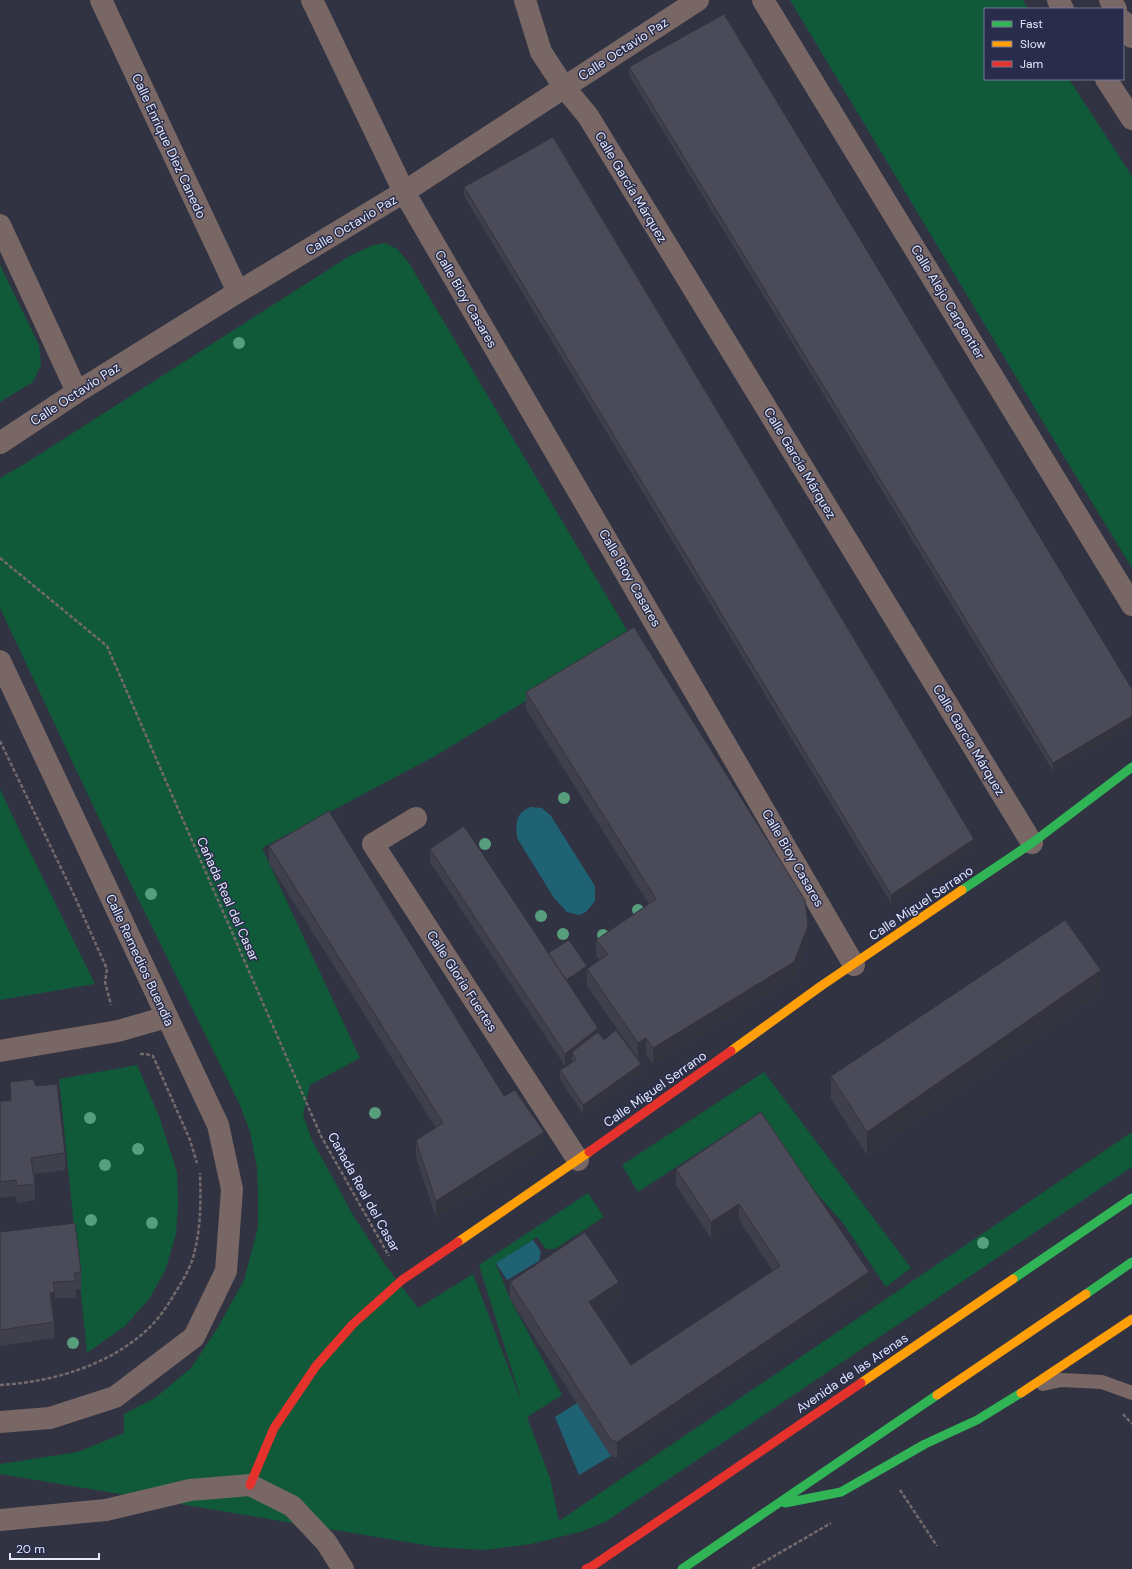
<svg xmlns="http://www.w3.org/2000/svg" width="1132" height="1569" font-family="'DM Sans',sans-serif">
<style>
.green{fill:#105939}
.water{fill:#1f6273}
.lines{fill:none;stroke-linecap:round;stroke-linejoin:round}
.path{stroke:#746a6d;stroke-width:2.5;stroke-dasharray:4 2;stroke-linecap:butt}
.lane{stroke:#786764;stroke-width:14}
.street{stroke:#786764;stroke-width:22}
.fast{stroke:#30b455;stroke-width:9}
.slow{stroke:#ff9f0a;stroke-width:9}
.jam{stroke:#e5322d;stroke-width:9}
.tree{fill:#579e7d}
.wall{fill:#40404d}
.shaded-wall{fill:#34343e}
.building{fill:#4b4a59;stroke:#34343e}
.labels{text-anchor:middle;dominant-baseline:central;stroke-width:3;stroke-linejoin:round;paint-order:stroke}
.street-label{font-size:13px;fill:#e4e8fb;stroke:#292d4b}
</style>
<rect width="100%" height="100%" fill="#313343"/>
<!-- green -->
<path class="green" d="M790 0H1023L1028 9H985V79H1069L1132 176V568L1049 432Z
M385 243 397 249 409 263 631 637 435 756 262 848 360 1058 310 1085 303 1115 312 1140 353 1215 386 1266 418 1308 473 1274 523 1406 479 1265 588 1193 604 1217 555 1249H546L537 1237 496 1264 510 1299 562 1395 527 1417 550 1478 559 1521 1132 1132V1167L605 1522 580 1532 531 1544 484 1550 436 1547 0 1474V1464L78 1452 124 1433V1414L155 1398 191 1368 217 1329 244 1280 258 1227V1193L257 1168 250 1132 240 1105 113 848 0 608V478L26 463 351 255 374 245Z
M0 265 39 345 41 365 33 382 0 402Z
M0 789 13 817 95 984 0 1000Z
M137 1065 159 1116 177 1172 178 1204 176 1234 165 1271 149 1299 125 1326 87 1353 59 1079Z
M764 1072 911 1268 886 1287 843 1223 802 1177 759 1113 638 1192 622 1165Z"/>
<!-- water -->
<path class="water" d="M531 807 542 808 551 816 595 886V901L586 912 579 915 567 912 554 898 517 838C516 823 515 813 531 807Z
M533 1240 541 1252 539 1261 507 1280 496 1263Z
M577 1403 611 1456 579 1475 555 1417Z"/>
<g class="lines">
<!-- path -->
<path class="path" d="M0 558 107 646 321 1136 389 1256
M0 741 74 895 107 969 105 982 111 1005
M140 1054H146L153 1056 190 1140 197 1163
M0 1385C53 1382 111 1365 150 1327 160 1317 168 1305 175 1293 182 1282 189 1270 193 1258 201 1229 201 1202 200 1173
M1123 1414 1132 1424
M900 1490 937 1546
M752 1569 831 1523"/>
<!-- lane -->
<path class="lane" d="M1043 1384 1061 1380 1102 1382 1132 1393"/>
<!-- street -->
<path class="street" d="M101 0 238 292
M312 0 404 192 854 965
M525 0 541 52 564 87 588 116 1032 843
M763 0 1132 605
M1058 0 1063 9
M1110 0 1116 9
M1123 21 1132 37
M1106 79 1132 119
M0 225 77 392
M0 443 77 392 238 292 404 192 698 0
M0 661 218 1125 232 1189 226 1271 194 1337 115 1397 50 1418 0 1422
M416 818 373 844 578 1160
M0 1051 118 1031 167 1017
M0 1520 106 1510 190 1490 250 1485 292 1506 326 1542 343 1569"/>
<!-- fast -->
<path class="fast" d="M962 890 1032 843 1132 767
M1013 1279 1132 1198
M1086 1294 1132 1262
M785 1503 841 1492 925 1444 977 1420 1021 1393
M682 1569 937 1395"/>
<!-- slow -->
<path class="slow" d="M731 1051 821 986 962 890
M458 1242 589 1152
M861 1383 1013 1279
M1021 1393 1132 1319
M937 1395 1086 1294"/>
<!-- jam -->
<path class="jam" d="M589 1152 731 1051
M250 1485 274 1428 316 1366 353 1324 402 1280 458 1242
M586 1569 591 1567 861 1383"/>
</g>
<!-- trees -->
<g class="tree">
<circle cx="239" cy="343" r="6"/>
<circle cx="564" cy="798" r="6"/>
<circle cx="485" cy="844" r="6"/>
<circle cx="151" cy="894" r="6"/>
<circle cx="638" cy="910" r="6"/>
<circle cx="541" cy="916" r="6"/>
<circle cx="563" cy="934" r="6"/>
<circle cx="603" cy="935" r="6"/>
<circle cx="375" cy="1113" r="6"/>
<circle cx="90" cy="1118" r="6"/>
<circle cx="138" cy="1149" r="6"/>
<circle cx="105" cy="1165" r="6"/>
<circle cx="91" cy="1220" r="6"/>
<circle cx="152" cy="1223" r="6"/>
<circle cx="983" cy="1243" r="6"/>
<circle cx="73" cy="1343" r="6"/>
</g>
<!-- wall -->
<path class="wall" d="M629 67 1132 689V725L1053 771 629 75Z
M464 187 974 847 891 903 464 196Z
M526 692 808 942 794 978 653 1064 646 1054 638 1059 587 986V969L600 960 596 956V940L649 904 526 709Z
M269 846 504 1096 544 1148 436 1217 420 1170 416 1156V1140L436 1128 269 863Z
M430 849 548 953 587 971 568 983 598 1032 604 1040 641 1073 583 1114 560 1079V1070L573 1062 572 1061 565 1066 430 862Z
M1101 993 867 1155 831 1099V1076Z
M10 1082 65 1153V1170L34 1174 35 1184V1200L17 1203 16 1196 0 1198V1101H10Z
M761 1112 869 1289 617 1458 611 1456 510 1299V1282L619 1299 596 1314 631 1365 773 1271 739 1220 711 1238 676 1185V1169Z
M0 1232 81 1272V1289H76V1298H55V1308L52 1309 54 1322V1338L0 1346Z"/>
<!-- shaded-wall -->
<path class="shaded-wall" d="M1132 716V725L1053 771V763Z
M974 839V847L891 903V895Z
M808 926V942L794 978 653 1064V1048Z
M587 966V971L562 987V983Z
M1101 970V993L867 1155V1132Z
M598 1028V1041L572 1052V1061L565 1066V1054Z
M646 1038V1054L638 1059V1043Z
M641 1064V1073L583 1114V1105Z
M544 1132V1148L436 1217V1201Z
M739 1204V1220L711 1238V1222Z
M869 1272V1289L617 1458V1442Z
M619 1282V1299L589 1319V1302Z
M55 1292V1308L50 1310V1293Z"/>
<!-- building -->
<path class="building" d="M724 14 1132 689V716L1053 763 629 67Z
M553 137 974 839 891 895 464 187Z
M634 627 805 900 808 926 794 962 653 1048 646 1038 638 1043 587 969 608 954 596 940 656 899 526 692Z
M329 811 504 1096 515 1090 544 1132 436 1201 420 1154 416 1140 443 1123 269 846Z
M464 826 598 1028 565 1054 430 849Z
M1065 920 1101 970 867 1132 831 1076Z
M569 940 587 966 566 980 548 953Z
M616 1030 641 1064 583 1105 560 1070 576 1060 572 1052 598 1032 604 1040Z
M33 1079 36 1086 57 1084 65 1153 31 1158 35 1184 17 1186 16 1180 0 1182V1101H11L10 1082Z
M761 1112 869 1272 617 1442 611 1440 510 1282 585 1232 619 1282 589 1302 631 1365 780 1266 739 1204 711 1222 676 1169Z
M75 1223 81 1272 74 1273 76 1281 53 1282 55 1292 50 1293 54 1322 0 1330V1232Z"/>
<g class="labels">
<!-- street labels -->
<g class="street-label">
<text transform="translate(623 49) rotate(-33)">Calle Octavio Paz</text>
<text transform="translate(169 146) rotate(65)">Calle Enrique Díez Canedo</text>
<text transform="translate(631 187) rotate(59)">Calle García Márquez</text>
<text transform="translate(351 225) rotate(-31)">Calle Octavio Paz</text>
<text transform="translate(466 299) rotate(60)">Calle Bioy Casares</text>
<text transform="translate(948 302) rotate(59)">Calle Alejo Carpentier</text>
<text transform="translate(75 394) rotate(-33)">Calle Octavio Paz</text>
<text transform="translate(800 463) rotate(59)">Calle García Márquez</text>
<text transform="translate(630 578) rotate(60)">Calle Bioy Casares</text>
<text transform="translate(969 740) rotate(59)">Calle García Márquez</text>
<text transform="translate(793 858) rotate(60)">Calle Bioy Casares</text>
<text transform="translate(228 899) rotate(66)">Cañada Real del Casar</text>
<text transform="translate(921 903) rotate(-34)">Calle Miguel Serrano</text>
<text transform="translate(140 960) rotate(65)">Calle Remedios Buendía</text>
<text transform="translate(462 981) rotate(57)">Calle Gloria Fuertes</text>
<text transform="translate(655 1089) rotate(-35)">Calle Miguel Serrano</text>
<text transform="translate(364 1192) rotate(61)">Cañada Real del Casar</text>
<text transform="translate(852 1373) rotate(-34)">Avenida de las Arenas</text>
</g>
</g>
<!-- legend -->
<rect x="984" y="8" width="140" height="72" fill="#292d4b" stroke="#747891"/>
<rect x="992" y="21" width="20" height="6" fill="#30b455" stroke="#747891"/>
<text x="1020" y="28" font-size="12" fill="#e4e8fb">Fast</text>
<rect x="992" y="41" width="20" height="6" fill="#ff9f0a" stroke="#747891"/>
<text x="1020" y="48" font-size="12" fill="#e4e8fb">Slow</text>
<rect x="992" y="61" width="20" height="6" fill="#e5322d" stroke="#747891"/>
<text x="1020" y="68" font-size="12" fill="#e4e8fb">Jam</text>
<!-- scale -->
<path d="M10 1553v6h89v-6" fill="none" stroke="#e4e8fb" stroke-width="2"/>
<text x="16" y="1553" font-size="12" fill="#e4e8fb" stroke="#292d4b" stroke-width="3" paint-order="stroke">20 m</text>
</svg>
